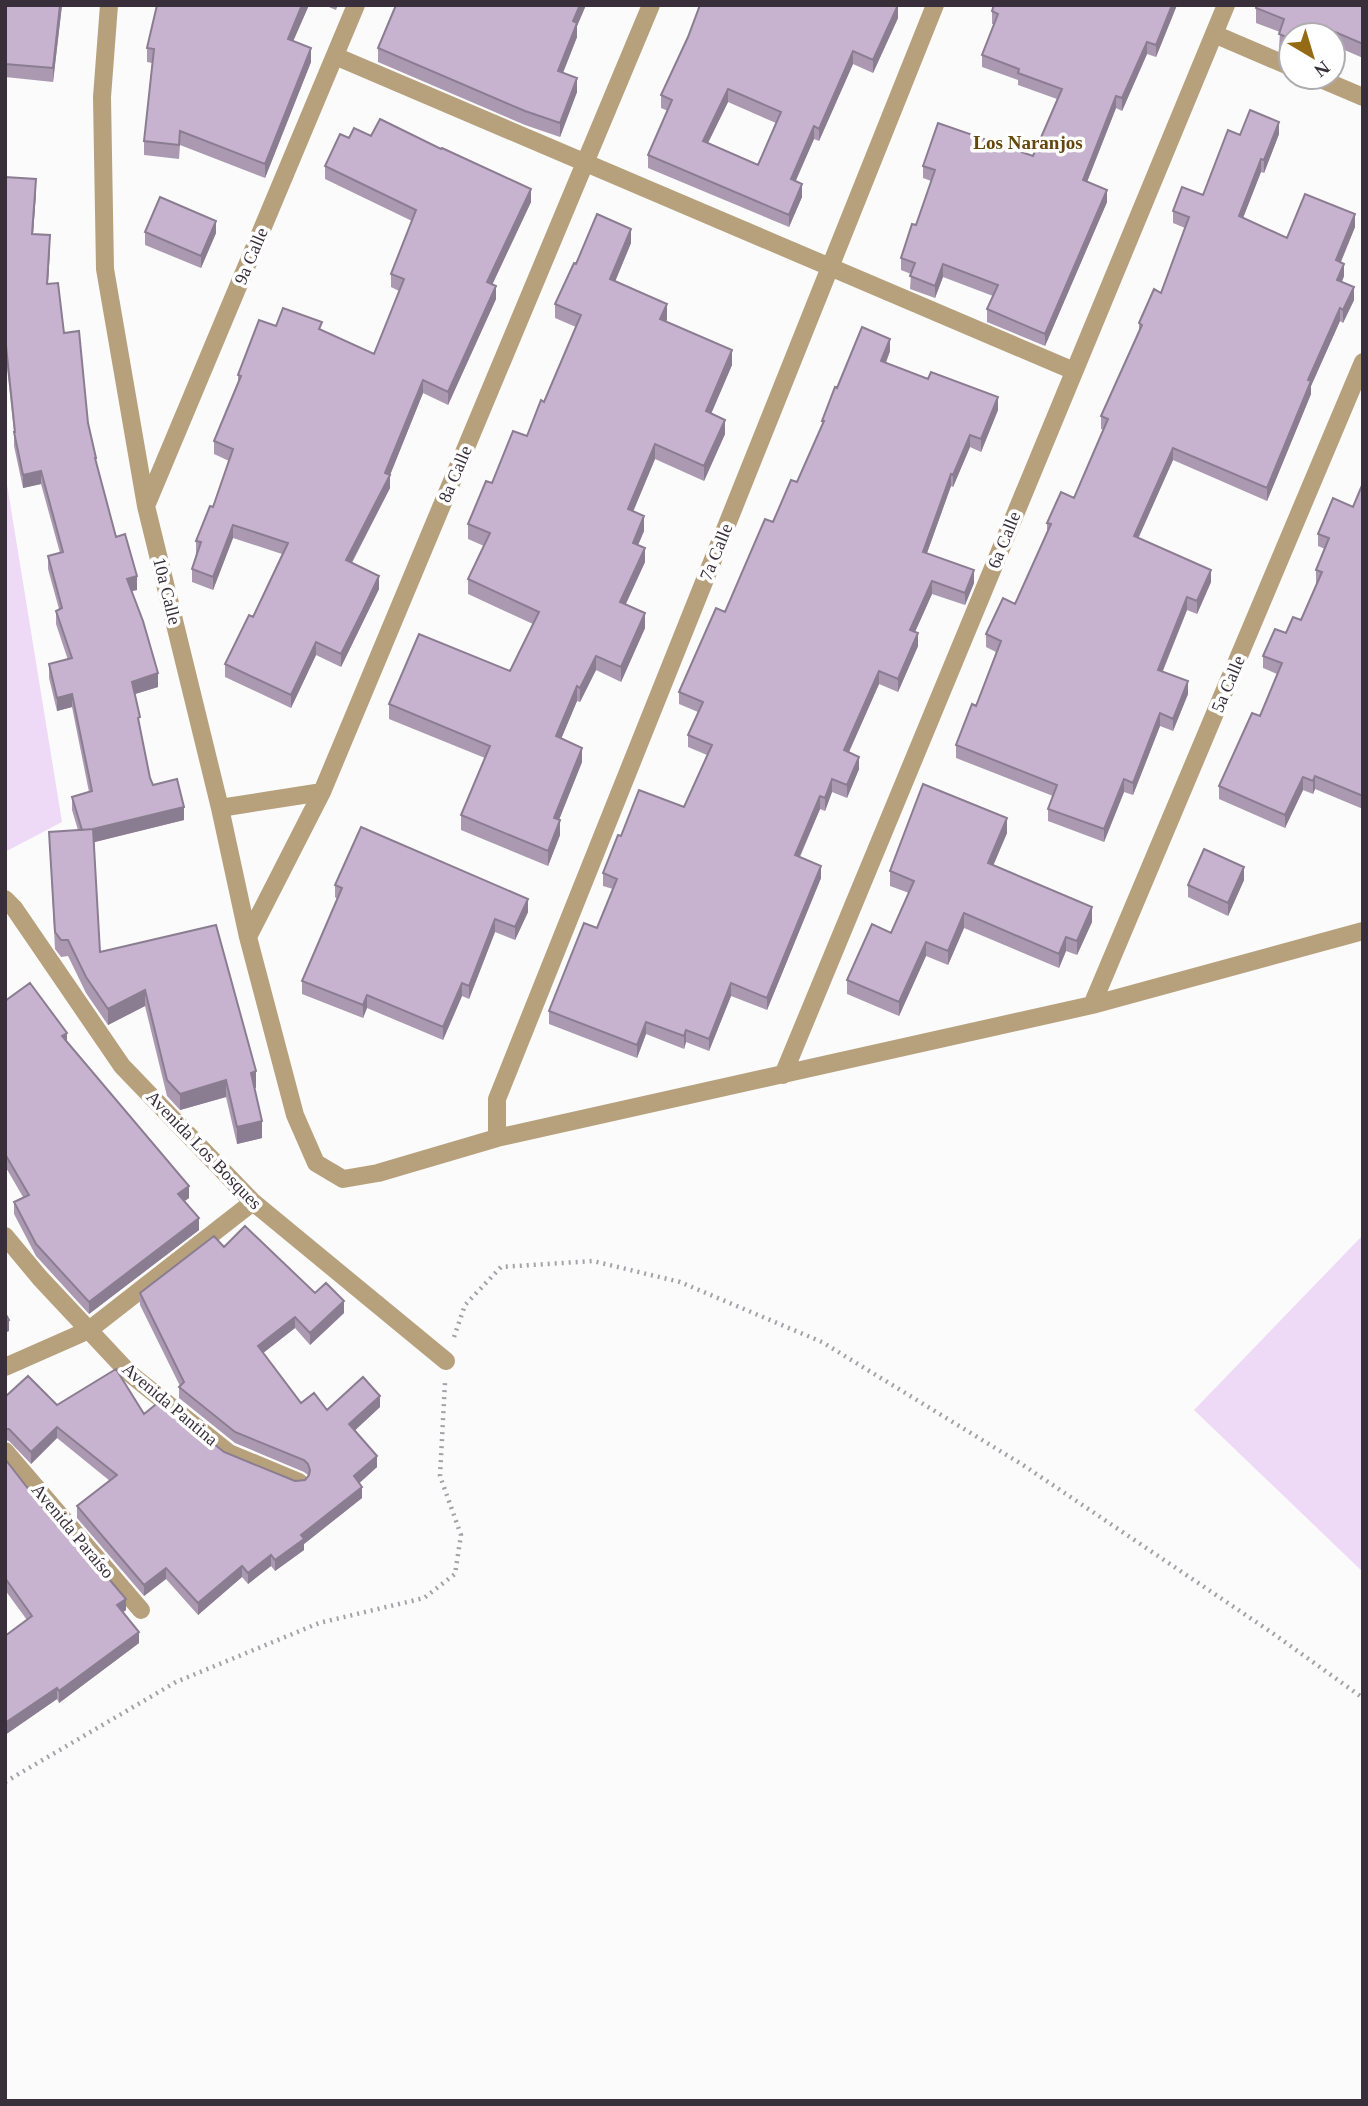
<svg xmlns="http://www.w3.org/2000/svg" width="1368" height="2106" font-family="'Times New Roman',serif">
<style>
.green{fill:#eed9f7}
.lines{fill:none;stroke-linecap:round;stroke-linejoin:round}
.path{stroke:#a5a2a7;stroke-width:4.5;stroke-dasharray:2 5;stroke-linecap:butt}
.street{stroke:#b7a17d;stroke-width:18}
.wall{fill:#ab99b2;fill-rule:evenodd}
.shaded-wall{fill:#8b7d91}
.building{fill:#c7b2cf;stroke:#8b7d91;stroke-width:2;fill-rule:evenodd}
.labels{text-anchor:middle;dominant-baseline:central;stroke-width:7;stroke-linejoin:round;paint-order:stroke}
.street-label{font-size:18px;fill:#382f3b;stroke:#fff}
.neighbourhood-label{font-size:19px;font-weight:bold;fill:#64470e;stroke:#fff}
</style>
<rect width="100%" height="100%" fill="#fbfbfb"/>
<!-- green -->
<path class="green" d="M5 472 62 822 5 852Z
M1363 1235V1572L1194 1410Z"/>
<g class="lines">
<!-- path -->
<path class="path" d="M454 1337 465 1305 501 1267 593 1261 680 1282 822 1342 1023 1465 1271 1632 1363 1698
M5 1782 176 1682 319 1623 424 1598 455 1574 461 1535 440 1476 445 1383"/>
<!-- street -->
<path class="street" d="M109 5 102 97 105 269 146 506 220 808 248 937 295 1115 316 1163 343 1179 378 1173 497 1138 1092 1005 1363 931
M1214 34 1291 67
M335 56 1074 371
M1316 77 1363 97
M146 506 356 5
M220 808 322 792
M5 899 14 908 122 1066 253 1202 446 1361
M248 937 322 792 651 5
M1092 1005 1363 362
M783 1075 1226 5
M497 1138V1099L935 5
M5 1236 40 1278 129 1373 229 1453 299 1482
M5 1367 89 1330 253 1202
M5 1451 141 1610"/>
</g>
<!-- wall -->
<path class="wall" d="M5 5H62L53 82 5 77Z
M309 5 293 41 311 62 265 178 180 145 179 159 144 155V141L152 63 147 62V48Z
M324 5H338L336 10Z
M396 5H586L577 26V37L563 73 577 92 560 137 525 125 378 62V48Z
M1177 5 1156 57 1147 54 1122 111 1116 108 1087 182 1107 202 1045 346 987 322V309L993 296 943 277 935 298 910 289 911 274 901 270V258L916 225 931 181 923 178V166L1033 156 1057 99 1018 85V80L982 67V55L994 24H992V11Z
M1363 5V58L1333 45V35H1291V53L1279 48 1280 32 1256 23V8Z
M898 18 873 73 853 64 819 141 814 139 795 181 802 197 789 227 648 168V155L668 111 661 108V95ZM728 102 776 123 758 165 708 143Z
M1279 134 1264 173 1261 172 1243 218 1287 238 1355 227 1341 262 1344 276 1342 282 1354 300 1343 323 1340 321 1311 386V394L1267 501 1173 460 1138 538 1211 582 1197 614 1187 610 1163 671 1188 694 1173 731 1160 726 1133 795 1124 792 1104 842 1048 821V809L1053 796 956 758V745L976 706 996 652 986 647V634L1015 604 1047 533V523L1074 498 1104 430 1101 429V416L1139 331V323L1161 293 1185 228 1173 223V211L1203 195 1240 135Z
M371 136 531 202 492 284 496 299 448 405 423 393 390 475V488L352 563 379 589 341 667 316 655 291 708 225 677V664L253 617 282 554 233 538 213 590 192 582V569L196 554V541L213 507 229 461 214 454V441L238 382V375L322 331 374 354 399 291 391 287V274L412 221 325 179V166L349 138Z
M5 177 36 193 33 234 50 248 48 284 64 333 88 423 96 464 116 537 137 590 132 591 158 687 135 694 140 730 150 778 153 785 184 820 94 842 100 952 256 1088H254L262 1138 237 1144 226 1097 180 1110 167 1096 145 1006 108 1025 86 993 68 956 61 957 55 949 49 832 78 830 72 810V797L89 792 72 707 57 711 49 678V664L68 660 56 624V611L59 609 48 569V556L60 553 41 484 23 488 14 446V432L5 349Z
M145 232 216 233 201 268 145 245Z
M631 243 615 281 667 319 666 322 732 365 711 413 725 434 704 481 655 459 633 511 644 531 638 545 645 562 625 605 645 628 621 682 596 670 580 702 577 701 561 739 582 762 559 820 560 835 548 866 461 830V815L485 758 389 719V704L510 671 533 624 468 594V579L484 546 468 539V524L492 483 527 436 544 402 576 327 555 318V304L576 264Z
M890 351 886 363 998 410 981 452 970 447 953 487 951 486 927 553 974 583 965 605 932 594 915 632 918 646 898 692 879 684 849 752 859 769 847 798 832 792 825 811 820 809 800 857 821 878 767 1010 731 996 709 1051 686 1042 684 1049 646 1034 637 1058 549 1024V1011L597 928 613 889 603 886V873L621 836 684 807 707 755 688 747V735L698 712 679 704V692L725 612 773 522 797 482 822 426V421L837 388Z
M1363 483V809L1315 789 1313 794 1303 790 1285 828 1219 799V786L1260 716 1277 674 1263 668V656L1301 620 1317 583H1316V570L1325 549 1318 546V534L1353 507Z
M1007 833 993 865 1092 922 1077 955 1066 951 1059 968 964 928 948 965 926 956 899 1016 847 994V980L891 933 909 893 890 886V871Z
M1244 880 1228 916 1188 897V885Z
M335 885 528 912 515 940 495 932 469 999 462 996 443 1040 367 1008 363 1018 302 994V981L337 899 335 897Z
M5 1001 67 1042 189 1198 184 1201 199 1230 89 1314 36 1256 14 1214V1202L23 1197 5 1166Z
M224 1247 315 1293 344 1313 310 1345 295 1328 263 1353 301 1403 327 1410 380 1407 355 1430 377 1467 359 1483 362 1498 304 1544V1550L275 1571 271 1566 248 1584 242 1577 198 1615 166 1579 144 1596 77 1518V1506L110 1481 57 1438 31 1464 9 1441 5 1440V1397L57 1405 144 1414 224 1452 295 1481 305 1480 309 1476 304 1472 235 1443 179 1398V1387L180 1386 140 1305V1293Z
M5 1459 55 1523 126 1610 123 1612 139 1643 59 1703 57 1699 5 1735V1636L27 1620 5 1590Z"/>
<!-- shaded-wall -->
<path class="shaded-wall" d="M60 5H62L53 82V68Z
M302 5H309L288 53V39Z
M580 5H586L577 26V37L558 85V71L573 21Z
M898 5V18L873 73V60Z
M1172 5H1177L1156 57V45Z
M1147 42V54L1122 111V98Z
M311 48V62L265 178V164Z
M853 51V64L819 141V129Z
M577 78V92L560 137V123Z
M728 89V102L703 153V141Z
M1116 96V108L1083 192V180Z
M1279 122V134L1264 173V160Z
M814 126V139L791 192V179Z
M1261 159V172L1239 228V216Z
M36 179V193L32 247V234Z
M802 184V197L789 227V215Z
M531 189V202L487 296V282Z
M1107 190V202L1045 346V334Z
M1355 214V227L1336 273V260Z
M216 221V233L201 268V256Z
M631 229V243L610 294V279Z
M50 235V248L47 298V284Z
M943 264V277L935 298V286Z
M1344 264V276L1337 292V280Z
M496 286V299L448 405V392Z
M1354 287V300L1343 323V310Z
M667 304V319L660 334V319Z
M1340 308V321L1311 386V394L1267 501V488L1308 380Z
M890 339V351L881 374V361Z
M732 350V365L706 426V411Z
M423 380V393L388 480 390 475V488L346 573V560L385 473Z
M998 397V410L981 452V439Z
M725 420V434L704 481V466Z
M970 435V447L953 487V475Z
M655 444V459L628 524V509Z
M1173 448V460L1134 548V536Z
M41 471V484L23 488V475Z
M951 474V486L923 564V552Z
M644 516V531L633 557V543Z
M233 525V538L213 590V577Z
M645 548V562L620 617V602Z
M974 570V583L965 605V593Z
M1211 570V582L1197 614V601Z
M137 576V590L127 592V579Z
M379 576V589L341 667V654Z
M932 581V594L910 643V630Z
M1187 597V610L1158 682V670Z
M645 613V628L621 682V667Z
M918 633V646L898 692V679Z
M316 642V655L291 708V695Z
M596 656V670L580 702V688Z
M879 671V684L844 763V750Z
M158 673V687L132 695V682Z
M1188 681V694L1173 731V719Z
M577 686V701L556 751V736Z
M72 694V707L57 711V698Z
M1160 713V726L1133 795V783Z
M582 748V762L554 832V818Z
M859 757V769L847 798V785Z
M1315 776V789L1313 794V781Z
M1303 777V790L1285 828V815Z
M832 779V792L825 811V798Z
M1124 779V792L1104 842V829Z
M820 796V809L795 867V855Z
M184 807V820L83 845V832Z
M1007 818V833L988 878V863Z
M560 820V835L548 866V851Z
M821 866V878L767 1010V998Z
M1244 867V880L1228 916V903Z
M528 899V912L515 940V927Z
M1092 907V922L1077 955V941Z
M964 913V928L948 965V951Z
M495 919V932L469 999V986Z
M1066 937V951L1059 968V954Z
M926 942V956L899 1016V1002Z
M462 983V996L443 1040V1027Z
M731 983V996L709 1051V1039Z
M145 990V1006L108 1025V1009Z
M367 995V1008L363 1018V1005Z
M646 1022V1034L637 1058V1045Z
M686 1030V1042L684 1049V1036Z
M67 1033V1045L62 1036Z
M256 1071V1088L251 1089V1073Z
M226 1080V1097L180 1110V1094Z
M262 1121V1138L237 1144V1127Z
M189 1186V1198L178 1206V1194Z
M199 1218V1230L89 1314V1302Z
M344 1301V1313L310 1345V1333Z
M295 1317V1328L258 1357V1346Z
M9 1320V1331L5 1333V1322Z
M380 1396V1407L349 1436V1424Z
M57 1427V1438L31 1464V1452Z
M377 1456V1467L354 1488V1476Z
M362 1487V1498L304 1544V1550L275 1571V1560L301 1535Z
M271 1555V1566L248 1584V1573Z
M242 1566V1577L198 1615V1603Z
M166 1568V1579L144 1596V1585Z
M126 1599V1610L117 1617V1605Z
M139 1632V1643L59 1703V1691Z
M57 1688V1699L5 1735V1723Z"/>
<!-- building -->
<path class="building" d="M5 5H60L53 68 5 64Z
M157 5H302L288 39 311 48 265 164 180 131 179 145 144 141 154 49 147 48Z
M396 5H580L573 21 577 23 558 71 577 78 560 123 525 111 378 48Z
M700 5H898L873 60 853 51 819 129 814 126 791 179 802 184 789 215 648 155 672 100 661 95 688 37ZM728 89 781 112 758 165 703 141Z
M994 5H1172L1156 45 1147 42 1122 98 1116 96 1083 180 1107 190 1045 334 987 309 998 285 943 264 935 286 910 276 915 263 901 258 912 224 916 225 935 170 923 166 938 123 1033 156 1062 89 1018 73 1019 69 982 55 998 14 992 11Z
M1257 5H1363V44L1319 25 1317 31 1313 30 1311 35H1291V39L1279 34 1284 19 1256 8Z
M1250 110 1279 122 1264 160 1261 159 1239 216 1287 238 1305 194 1355 214 1336 260 1344 264 1337 280 1354 287 1343 310 1340 308 1308 380 1311 381 1267 488 1173 448 1134 536 1211 570 1197 601 1187 597 1158 670 1188 681 1173 719 1160 713 1133 783 1124 779 1104 829 1048 809 1057 785 956 745 972 704 976 706 1001 641 986 634 1003 598 1015 604 1051 524 1047 523 1061 492 1074 498 1108 419 1101 416 1142 325 1139 323 1154 289 1161 293 1189 217 1173 211 1182 187 1203 195 1228 130 1240 135Z
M380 119 441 149 442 148 531 189 487 282 496 286 448 392 423 380 385 473 390 475 346 560 379 576 363 610 341 654 316 642 291 695 225 664 249 615 253 617 288 543 233 525 213 577 192 569 201 542 196 541 210 506 213 507 233 449 214 441 241 376 238 375 259 320 276 326 283 308 322 322 319 329 374 354 404 279 391 274 416 210 325 166 340 134 349 138 354 128 371 136Z
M5 177 36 179 32 234 50 235 47 284 58 283 64 333 79 331 88 423 96 458H95L116 537 125 534 137 576 127 579 143 621 158 673 132 682 140 717 138 718 150 778 153 785 177 779 184 807 93 829 82 830 72 797 92 791 72 694 57 698 49 664 72 658 56 611 62 608 48 556 63 552 41 471 23 475 14 432H15L5 336Z
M160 197 216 221 201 256 145 232Z
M597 214 631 229 610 279 667 304 660 319 732 350 706 411 725 420 704 466 655 444 628 509 644 516 633 543 645 548 620 602 645 613 621 667 596 656 580 688 577 686 556 736 582 748 554 818 560 820 548 851 461 815 490 746 389 704 419 634 510 671 539 612 468 579 490 533 468 524 486 481 492 483 513 431 527 436 541 400 544 402 581 315 555 304 574 263 576 264Z
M862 327 890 339 881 361 928 379 931 372 998 397 981 439 970 435 953 475 951 474 923 552 974 570 965 593 932 581 910 630 918 633 898 679 879 671 844 750 859 757 847 785 832 779 825 798 820 796 795 855 821 866 767 998 731 983 709 1039 686 1030 684 1036 646 1022 637 1045 549 1011 584 923 597 928 617 879 603 873 618 835 621 836 639 790 684 807 712 745 688 735 703 702 679 692 716 608 725 612 765 519 773 522 791 480 797 482 824 421H822L835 387 837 388Z
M1363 483V796L1315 776 1313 781 1303 777 1285 815 1219 786 1252 713 1260 716 1282 663 1263 656 1275 629 1286 633 1293 617 1301 620 1322 572 1316 570 1329 538 1318 534 1333 498 1353 507Z
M923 784 1007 818 988 863 1092 907 1077 941 1066 937 1059 954 964 913 948 951 926 942 899 1002 847 980 872 924 891 933 914 881 890 871Z
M361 827 528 899 515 927 495 919 469 986 462 983 443 1027 367 995 363 1005 302 981 342 888 335 885Z
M93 829 100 952 216 925 256 1071 251 1073 262 1121 237 1127 226 1080 180 1094 167 1080 145 990 108 1009 86 977 68 940H61L55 932 49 832Z
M1204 849 1244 867 1228 903 1188 885Z
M30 983 67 1033 62 1036 189 1186 178 1194 199 1218 89 1302 36 1244 14 1202 29 1195 5 1154V1001Z
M245 1226 315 1293 326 1283 344 1301 310 1333 295 1317 258 1346 301 1403 314 1393 327 1410 363 1377 380 1396 349 1424 377 1456 354 1476 362 1487 301 1535 304 1539 275 1560 271 1555 248 1573 242 1566 198 1603 166 1568 144 1585 77 1506 117 1475 57 1427 31 1452 9 1429H5V1397L28 1376 57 1405 116 1369 144 1414 160 1401 224 1452 295 1481 305 1480 309 1475 310 1470 308 1464 304 1460 235 1432 179 1387 184 1382 140 1293 214 1236 224 1247Z
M5 1313 9 1320 5 1322Z
M5 1459 55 1523 59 1520 126 1599 117 1605 139 1632 59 1691 57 1688 5 1723V1636L32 1616 5 1578Z"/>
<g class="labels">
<!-- street labels -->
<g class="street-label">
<text transform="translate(251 256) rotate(-67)">9a Calle</text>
<text transform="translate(455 474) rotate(-67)">8a Calle</text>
<text transform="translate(1004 540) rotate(-68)">6a Calle</text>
<text transform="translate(716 552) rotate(-68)">7a Calle</text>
<text transform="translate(167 591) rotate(76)">10a Calle</text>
<text transform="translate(1228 684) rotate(-67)">5a Calle</text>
<text transform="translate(204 1150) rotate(46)">Avenida Los Bosques</text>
<text transform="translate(170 1404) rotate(40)">Avenida Pantina</text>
<text transform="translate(73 1531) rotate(50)">Avenida Paraíso</text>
</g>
<!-- neighbourhood labels -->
<g class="neighbourhood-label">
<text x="1028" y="142">Los Naranjos</text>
</g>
</g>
<!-- border -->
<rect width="1368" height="2106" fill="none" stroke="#382f3b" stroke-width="14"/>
<!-- north arrow -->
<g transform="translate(1312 56) rotate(142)"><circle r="33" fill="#ffffff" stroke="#afacb1" stroke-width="2"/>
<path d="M0-5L12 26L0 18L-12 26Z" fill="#946a15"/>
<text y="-10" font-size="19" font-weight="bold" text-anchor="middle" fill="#382f3b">N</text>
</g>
</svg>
